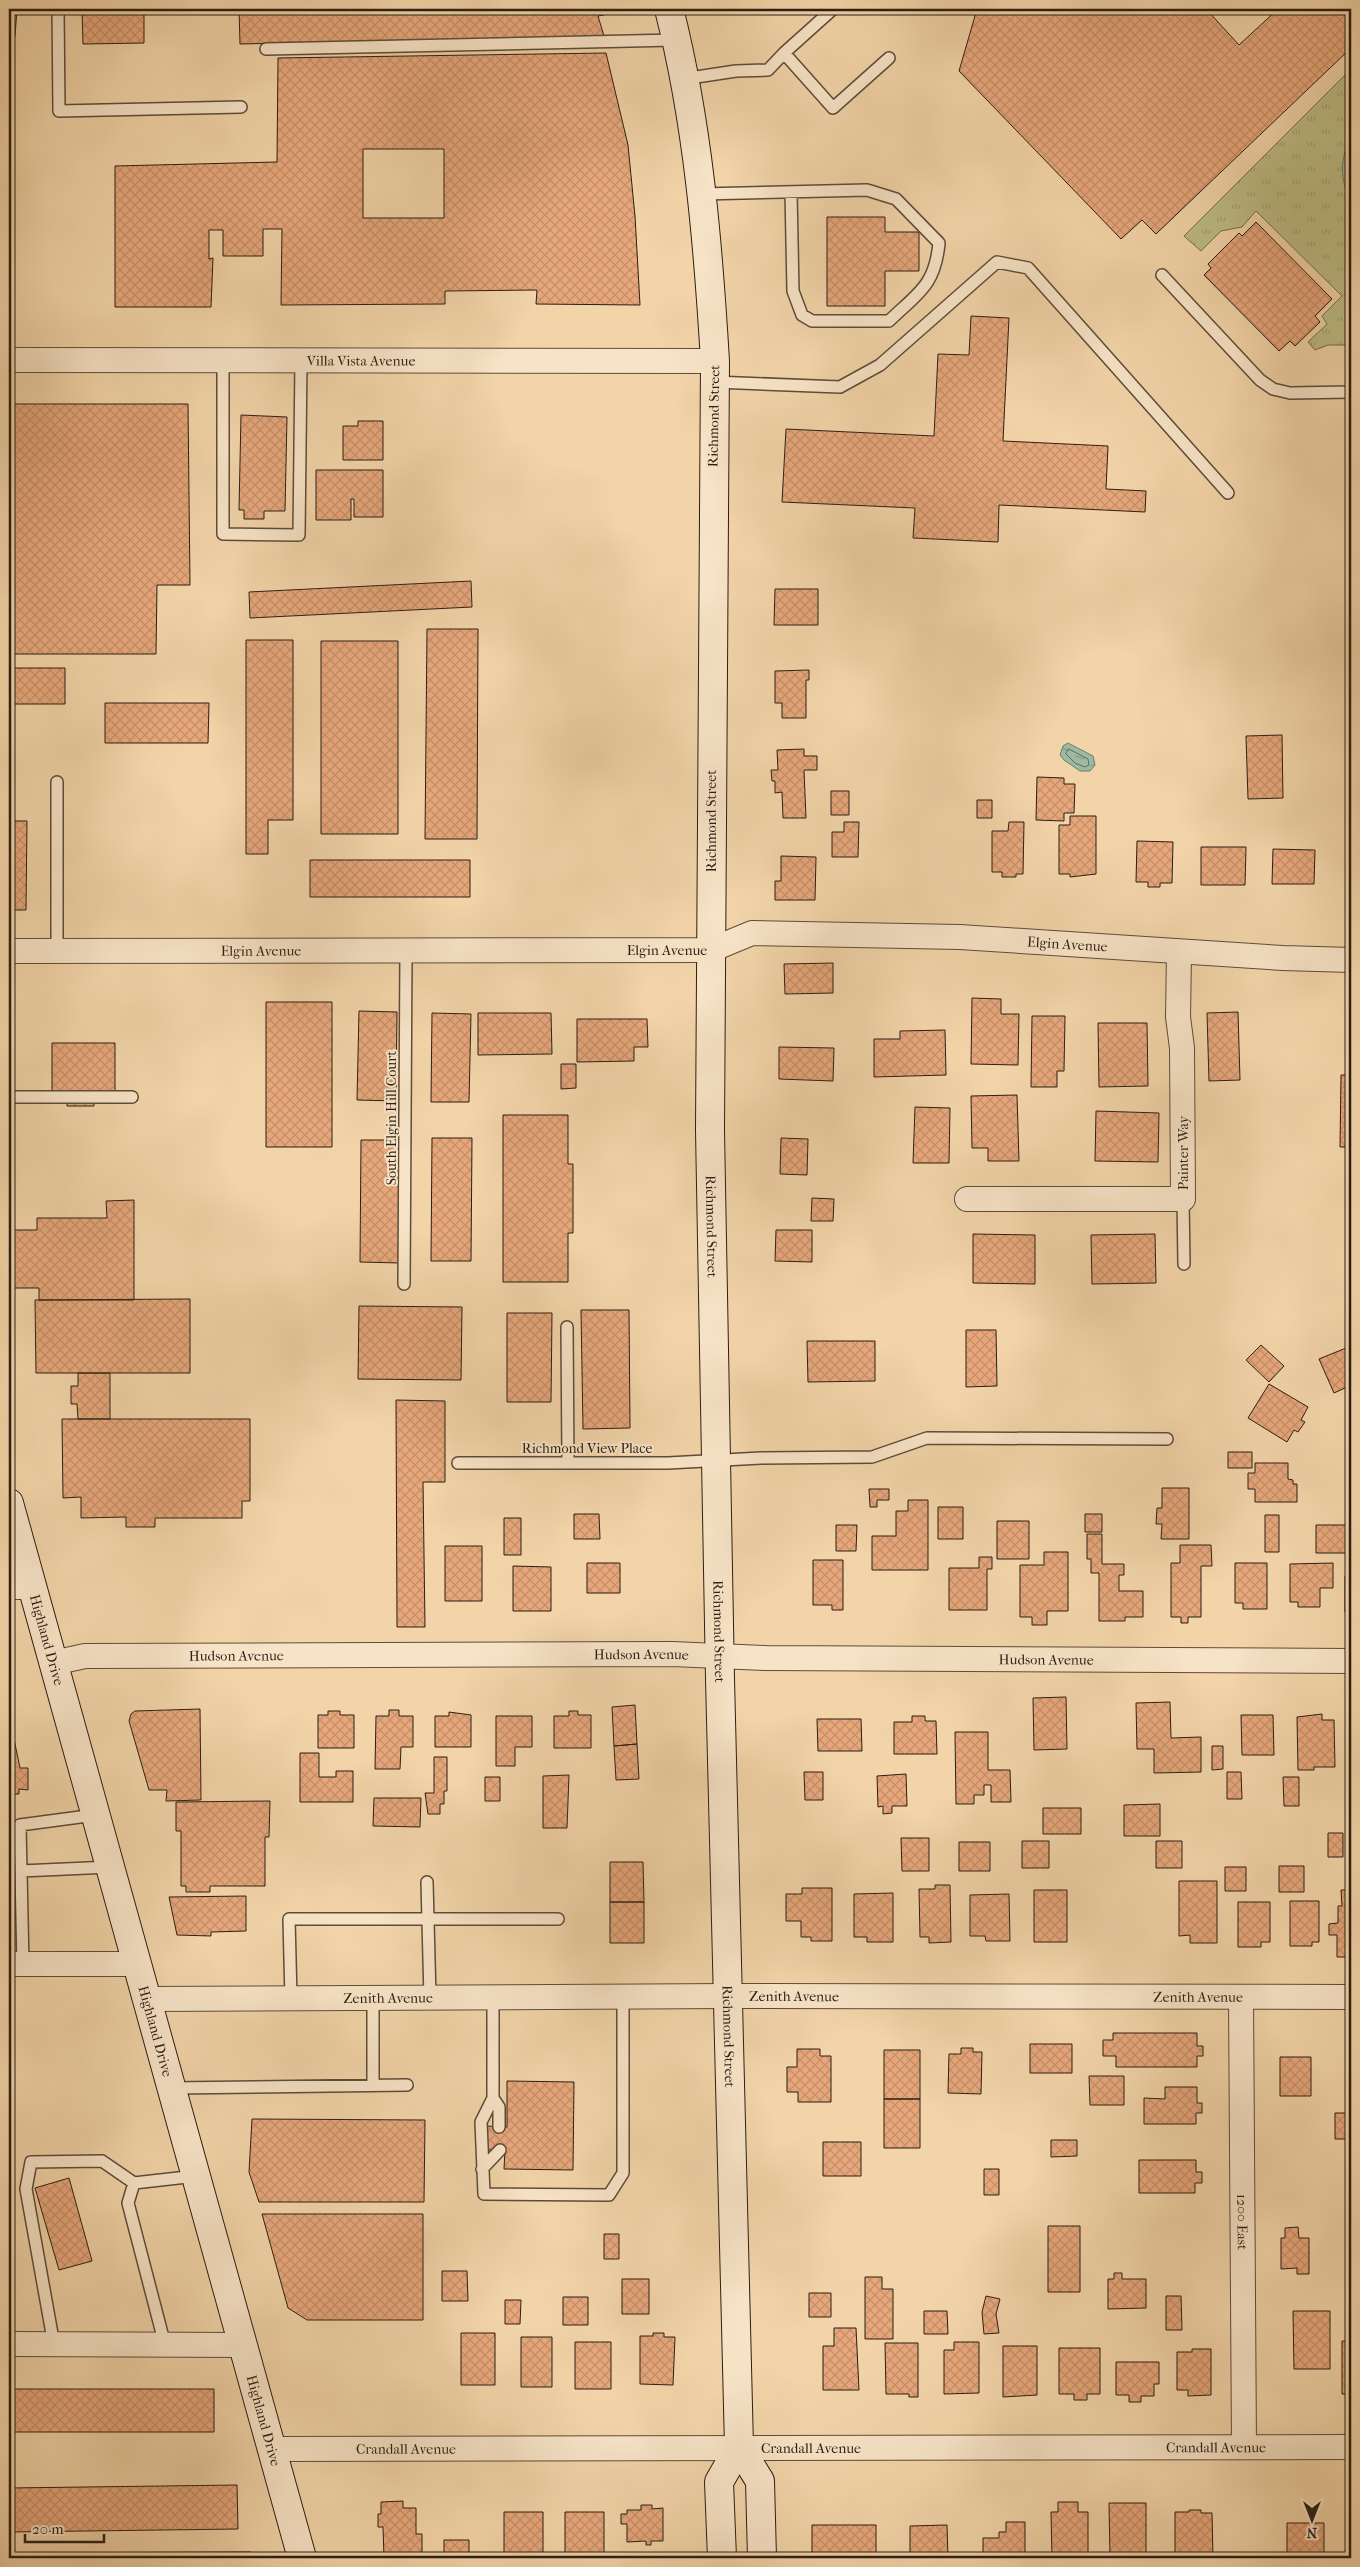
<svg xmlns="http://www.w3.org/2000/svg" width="1360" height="2567" font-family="'IM FELL French Canon',serif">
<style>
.grass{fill:url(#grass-tufts);stroke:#746d4d}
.water{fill:url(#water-ripples);stroke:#6f7b6a}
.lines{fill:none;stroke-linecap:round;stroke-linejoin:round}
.shore{stroke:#646c5c;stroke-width:1}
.building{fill:url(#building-cross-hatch);stroke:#2b1e15;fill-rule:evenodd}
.service-casing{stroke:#5d4c3a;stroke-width:14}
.minor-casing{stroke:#5d4c3a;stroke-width:26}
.secondary-casing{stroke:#2b1e15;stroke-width:30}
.service{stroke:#f7e3c6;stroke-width:11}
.minor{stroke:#f7e3c6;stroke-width:24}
.secondary{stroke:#f7e3c6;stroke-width:28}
.labels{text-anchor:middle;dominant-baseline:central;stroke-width:4;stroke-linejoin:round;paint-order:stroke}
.street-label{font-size:14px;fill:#2b1e15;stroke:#f7e3c6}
</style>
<defs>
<pattern id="grass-tufts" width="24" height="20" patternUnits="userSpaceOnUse" patternTransform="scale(1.25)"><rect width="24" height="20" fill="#bdbc85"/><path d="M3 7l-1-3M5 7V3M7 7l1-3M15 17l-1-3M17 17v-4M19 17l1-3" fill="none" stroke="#a3a172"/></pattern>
<pattern id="water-ripples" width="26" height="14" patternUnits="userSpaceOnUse" patternTransform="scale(1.25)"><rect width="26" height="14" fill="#9cb9a3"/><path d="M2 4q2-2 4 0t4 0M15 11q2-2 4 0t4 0" fill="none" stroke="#7f9684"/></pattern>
<pattern id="building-cross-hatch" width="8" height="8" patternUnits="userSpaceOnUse" patternTransform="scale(1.25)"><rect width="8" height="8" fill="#e7a77b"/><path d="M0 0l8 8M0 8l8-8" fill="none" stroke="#c68f69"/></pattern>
</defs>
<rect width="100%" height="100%" fill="#f2d4a8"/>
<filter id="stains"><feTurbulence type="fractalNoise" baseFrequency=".004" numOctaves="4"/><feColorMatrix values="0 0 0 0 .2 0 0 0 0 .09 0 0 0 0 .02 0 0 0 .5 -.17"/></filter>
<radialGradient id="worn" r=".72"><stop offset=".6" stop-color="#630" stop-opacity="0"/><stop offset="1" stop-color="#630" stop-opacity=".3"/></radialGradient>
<!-- grass -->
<path class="grass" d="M1351 69V345H1328L1315 350 1308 342 1327 324 1322 316 1342 296 1256 211 1242 227 1221 231 1201 251 1184 236Z"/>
<!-- water -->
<path class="water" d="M1351 139V199C1339 181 1340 156 1351 139Z
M1068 743 1093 756 1095 765 1090 771H1080L1064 760 1060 755 1063 746Z"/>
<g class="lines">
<!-- shore -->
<path class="shore" d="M1069 749 1088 759 1089 765 1085 767 1075 763 1066 754Z"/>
</g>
<!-- building -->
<path class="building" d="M9 9H17L15 36H9Z
M82 9H144V43L83 44Z
M239 9H602L604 15 598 16 604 36 240 44Z
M977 9H1206L1239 45 1278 9H1351V48L1156 234 1142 220 1121 239 959 71Z
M606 53 628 145 635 216 640 305 536 304 537 290 445 291V304L281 305 282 229H263V256H223V230H209V259L213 258 211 307H115V166L277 162 278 58ZM363 149H444V218H363Z
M827 217H885V232H919V271H885V306H827Z
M1256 222 1332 299 1315 316 1320 322 1295 346 1290 341 1279 351 1204 275 1211 268 1208 264 1239 233 1242 236Z
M971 316 1009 318 1003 441 1108 446 1106 489 1146 491 1145 512 999 505 998 542 913 538 915 508 782 502 786 429 934 436 938 354 969 355Z
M9 404H188L190 585H157L156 654H9Z
M241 415 287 417 285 511H264V519H244V510H239Z
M358 421H383V460H343V426H358Z
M316 470H383V517H354V499H351V520H316Z
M471 581 472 607 250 618 249 592Z
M775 589H818V625H774Z
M427 629H478L477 839H425Z
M246 640H293V820H268V854H246Z
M321 641H398V834H321Z
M9 668H65V704H9Z
M809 670V680H806V718H782V703H775V671Z
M105 703H209L208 743H105Z
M1282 735 1283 798 1248 799 1246 736Z
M804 749V756H817V770H804L806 818H783L782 792 775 793V781H772L771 770H778L777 750Z
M1037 777 1064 778V784H1075L1074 813H1064V821L1036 820Z
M831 791H849V815H831Z
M977 800H992V818H977Z
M1070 816H1096V874L1070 877V874H1059V825H1070Z
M9 821H27L26 910H9Z
M844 822H859L858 857H832V832H844Z
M1009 822H1024L1023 874H1016V877H1002V872H992V831H1008Z
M1137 841 1173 842 1172 883H1160V887H1148V882H1136Z
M1201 847H1246L1245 885H1201Z
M1273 849 1315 850 1314 884H1272Z
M781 856 816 857 815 900H775V881H781Z
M310 860H470V897H310Z
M833 963V993L785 994 784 964Z
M972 998 1001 999V1014H1019L1018 1065 971 1064Z
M266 1002H332V1147H266Z
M359 1011 397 1012 396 1101 357 1100Z
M1238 1012 1240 1080 1209 1081 1207 1013Z
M432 1013 471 1014 469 1102H431Z
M478 1013H551L552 1054 478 1055Z
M1032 1016H1065L1064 1071H1057V1087H1031Z
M577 1019H647L648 1047H634V1061L577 1062Z
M1098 1023H1147L1148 1086 1099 1087Z
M945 1030 946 1075 874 1077V1039H900V1031Z
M52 1043H115V1092H94V1106H67V1091H52Z
M779 1047 834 1048 833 1081 779 1079Z
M561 1064H576V1088L561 1089Z
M1341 1075H1351V1147H1340Z
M1017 1095 1019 1161H988V1148H972L971 1096Z
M915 1107 950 1108 949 1163H913Z
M1096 1111 1159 1113 1158 1162 1095 1161Z
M503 1115H568V1164H573V1233H568V1282H503Z
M432 1138H472L471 1261H431Z
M781 1138 808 1139 807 1175 780 1174Z
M361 1140H400V1263L360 1262Z
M812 1198 834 1199 833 1221H811Z
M134 1200V1300H39V1288H9V1230H37V1218H107L106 1201Z
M1350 1216H1351V1264H1349Z
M776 1230H812V1262L775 1261Z
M973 1234 1035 1235V1284L973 1283Z
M1155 1234 1156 1283 1092 1284 1091 1235Z
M190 1299V1373H36L35 1300Z
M359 1306 462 1307 461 1380 358 1379Z
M581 1310H629L630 1428 583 1429Z
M507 1313H552L551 1402H507Z
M966 1330H996L997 1386 966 1387Z
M807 1341H875V1381L808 1382Z
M1261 1345 1284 1366 1269 1382 1246 1360Z
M1351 1346V1392L1347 1393 1345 1388 1334 1393 1319 1359Z
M78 1373H110V1419H78L77 1404H71V1386H78Z
M1269 1384 1308 1407 1301 1420 1305 1422 1298 1432 1294 1430 1287 1442 1248 1418Z
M396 1400 445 1401V1482H423L425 1627H397Z
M62 1419H250V1501H242V1518H155V1527H126V1517L81 1518V1497L63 1498Z
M1228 1452H1252V1468H1228Z
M1255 1463H1288V1479L1293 1480V1484H1297V1502H1255V1489H1248V1473H1255Z
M1162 1488H1189V1539H1161L1162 1524H1156L1157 1508H1162Z
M869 1489H889V1500H877V1507H870Z
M908 1500H928V1570H872V1536H896V1511H908Z
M938 1507H963V1539H938Z
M574 1514H599L600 1539H574Z
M1085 1514H1102V1532H1085Z
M1265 1515H1279V1552H1265Z
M504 1518H521V1555H504Z
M997 1521H1029V1559H997Z
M836 1525H857L856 1551H836Z
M1316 1525H1350V1553H1316Z
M1087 1534H1102V1564H1124V1575H1119V1591H1143V1617H1125V1621H1099V1573H1091V1559H1087Z
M1180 1545H1211L1212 1566H1201V1617H1188V1623H1181V1617H1171V1563H1180Z
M445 1546H482V1601H445Z
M1044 1552H1068V1611H1047V1625H1032V1617H1020V1565H1044Z
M979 1557H992V1569H987V1610H949V1568H979Z
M813 1560H843V1610H832V1605H813Z
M587 1563H620V1593H587Z
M1235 1563H1267V1609H1243V1603H1235Z
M1333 1563V1588H1320V1607H1298V1602H1290V1564Z
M513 1566 551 1567V1611H513Z
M1345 1576H1351V1612H1345Z
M1066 1697 1067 1749 1034 1750 1033 1698Z
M1170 1702 1171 1738 1201 1737V1772L1154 1773V1749H1137L1136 1703Z
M635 1705 637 1744 614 1746 612 1707Z
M200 1709 201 1800 166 1801 167 1790H149L129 1721 131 1714 135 1711Z
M389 1710H399V1716H413V1747H401L400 1769H375L376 1716H389Z
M328 1711H340V1715H354V1748H318V1715H328Z
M569 1711H578V1715H591V1748H554V1716H569Z
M449 1712 471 1715V1747H435V1716H449Z
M1322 1714V1720H1334L1335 1767H1314V1770H1298L1297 1717Z
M9 1715 20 1768H28V1790L19 1789V1794H9Z
M1241 1715H1273L1274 1755H1242Z
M496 1716H532V1747H515V1766H496Z
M912 1716H925V1721H936L937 1754H894V1722H912Z
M817 1719H861L862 1751H818Z
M955 1732H988V1770H1010L1011 1802H991V1785H984V1795H974V1804H956Z
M637 1744 639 1779 616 1780 614 1746Z
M1212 1746H1223V1769L1212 1770Z
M300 1753H319V1777H336V1771H353V1802H300Z
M434 1757H447V1791H444V1804H440V1814H428L425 1793H434Z
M804 1772H823V1800H805Z
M1227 1772H1241L1242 1799H1227Z
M906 1774 907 1806H892V1813L883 1814V1806L878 1807 877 1776Z
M569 1775 567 1828H543V1776Z
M485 1777H500V1801H485Z
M1283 1777H1299V1806H1284Z
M374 1798H421L420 1827 373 1826Z
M270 1801 269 1837H265V1886H210V1892H186V1886H181V1831H176V1802Z
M1160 1804V1836H1124V1805Z
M1043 1808H1081V1834H1043Z
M1328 1833H1343V1857H1328Z
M901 1838H929V1871H902Z
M1022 1841H1049V1868H1022Z
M1156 1841H1182V1868H1156Z
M959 1842H990V1871H959Z
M610 1862H643L644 1902H610Z
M1279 1866H1304V1892H1279Z
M1225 1867H1246V1891H1225Z
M1179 1881H1217V1943H1190V1935L1179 1936Z
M935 1885H950L951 1942 929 1943V1937H920L919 1889H935Z
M802 1888H832V1941H811V1937H801V1921H786V1894H802Z
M1034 1890H1067V1942H1034Z
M1341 1890H1351V1957H1337V1935H1329V1924L1338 1923V1906H1342Z
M893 1893V1942H867V1937H854V1894Z
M1009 1894 1010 1941H986L985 1936H970V1895Z
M246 1896V1931L211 1932V1936L177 1935 169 1897Z
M1290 1901H1319V1942H1312V1946H1290Z
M610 1902H644V1943H610Z
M1238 1902H1270V1942H1261V1947H1238Z
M1113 2033H1197V2046H1203V2056H1197V2067H1116V2056H1103V2040H1113Z
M1030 2044H1072V2073H1030Z
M961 2048H973V2052H982L981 2094 948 2093 949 2054H961Z
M797 2049H820V2056H831V2102H798V2092H787V2067H797Z
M884 2050H920V2099H884Z
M1280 2057H1311V2096H1280Z
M1347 2058H1351V2108H1347Z
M1089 2076H1124V2105H1090Z
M507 2081 574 2082 573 2170 504 2169 505 2150H485L486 2126 507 2127Z
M1165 2087H1197V2103H1202V2113H1196V2124H1144V2098L1165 2099Z
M884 2099H920V2148H884Z
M1335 2113H1351V2139H1335Z
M252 2119 425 2120 424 2202H259L249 2172Z
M1051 2140H1077V2156L1051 2157Z
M823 2142H861V2176H823Z
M1139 2160H1196V2172H1202V2183H1195V2193H1139Z
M984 2169H999V2195H984Z
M69 2178 92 2261 59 2270 35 2188Z
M262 2214H423V2320H307L288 2308Z
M1048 2226H1080V2292H1048Z
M1298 2227 1299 2238H1309V2274H1297V2268L1281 2269V2238H1285V2228Z
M604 2234H619V2259H604Z
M442 2271H467L468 2301H442Z
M1114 2273H1122V2279H1146V2308L1108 2309V2279H1114Z
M865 2277H882V2289H893V2339H865Z
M622 2279H649V2314H622Z
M809 2293H831V2317H809Z
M986 2296 1000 2299 996 2314 999 2333 984 2334 982 2312Z
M1166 2296H1181L1182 2330H1166Z
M563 2297H588V2325H563Z
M505 2300H521L520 2324H505Z
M924 2311H947L948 2334H924Z
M1293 2311H1330V2369H1294Z
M834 2328H856L859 2390H823V2346H834Z
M461 2333H495V2385H461Z
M653 2333H664V2337H675L673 2385 640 2384V2336H653Z
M521 2337H552V2387H521Z
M1342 2341H1351V2394H1342Z
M575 2342H611V2389H575Z
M954 2342H979V2393L944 2394V2350H954Z
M885 2343H918V2397H909V2394H886Z
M1003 2346H1037V2395L1003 2397Z
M1059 2348H1100V2394H1087V2400H1074V2394H1059Z
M1192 2349H1211V2395L1188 2396V2390H1177V2352H1192Z
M1116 2362H1159V2384H1154V2396H1141V2402H1129V2395H1116Z
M9 2389H214V2432H9Z
M237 2485 238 2529 9 2532V2488Z
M403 2501V2508H416V2534H422V2556L384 2557 383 2527H378V2514H381V2502Z
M1058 2502H1078V2512H1088V2558H1052L1051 2512H1058Z
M1109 2503H1146V2558H1110Z
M641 2505H652V2509L663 2508V2541H651V2545H646V2541L627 2542V2524H621V2514H627V2510H641Z
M1189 2510H1201V2513H1212L1213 2558H1175V2512H1189Z
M504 2512H543V2558H504Z
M565 2512H604V2558H565Z
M1006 2522H1025V2558H983V2538H999V2532H1006Z
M1287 2523H1324V2558H1287Z
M812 2525H876V2558H812Z
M947 2525 948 2558H910V2526Z
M444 2540H469V2558H444Z
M251 2552V2558H9V2553Z"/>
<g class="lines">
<defs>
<path id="service" d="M58 9 59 111 241 107
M266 49 675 40
M784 53 833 9
M683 79 736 71 768 70 784 53 833 108 889 58
M702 194 867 190 896 199 939 243C935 286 918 293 889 321H812L802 315 793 291 791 192
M1162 275 1260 380 1273 389 1290 393 1351 392
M223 361V534L299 535 301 361
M715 382 840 387 880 365 997 262 1028 268 1228 493
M57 782V951
M9 1097H132
M1183 1199 1184 1264
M404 1284 406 952
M567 1327 568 1463
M458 1463H668L761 1458 872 1457 927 1438 1167 1439
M21 1871 110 1867
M427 1882 430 1998
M23 1964 20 1825 95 1815
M493 1998V2098L481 2122 484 2194 609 2195 623 2173V1997
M291 1999 289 1919H558
M373 2085V1998
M171 2088 407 2085
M493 2098 499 2107V2127
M482 2169 500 2150
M134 2183 128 2203 165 2345
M54 2345 26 2189 31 2162 102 2161 134 2183 196 2176"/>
<g id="minor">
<path id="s1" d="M9 360 715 361"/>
<path id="s2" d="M9 951 711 950 752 933 960 937 1283 958 1351 960"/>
<path d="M967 1199H1183L1182 1048 1178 1017 1179 952"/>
<path d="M9 1587H32"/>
<path id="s3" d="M53 1663 85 1656 672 1654 766 1658 1351 1661"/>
<path d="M9 1964H136"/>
<path id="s4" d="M1241 1997 1244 2447"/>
<path id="s5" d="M146 1999 729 1996 1351 1997"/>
<path d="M9 2344 244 2345"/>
<path id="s6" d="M271 2449 1351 2447"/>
</g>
<g id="secondary">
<path id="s7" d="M669 9C698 123 708 243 715 361L710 1130 720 1679 739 2447 760 2481 762 2558"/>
<path id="s8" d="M9 1503 302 2558"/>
<path d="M722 2558 719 2482 739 2447"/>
</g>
</defs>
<!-- service casing -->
<use href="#service" class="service-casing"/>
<!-- minor casing -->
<use href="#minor" class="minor-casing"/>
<!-- secondary casing -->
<use href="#secondary" class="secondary-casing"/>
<!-- service -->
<use href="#service" class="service"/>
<!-- minor -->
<use href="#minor" class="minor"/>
<!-- secondary -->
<use href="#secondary" class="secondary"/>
</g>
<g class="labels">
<!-- street labels -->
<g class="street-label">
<text stroke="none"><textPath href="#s1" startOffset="352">Villa Vista Avenue</textPath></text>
<text transform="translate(714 416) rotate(-89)">Richmond Street</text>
<text transform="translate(711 821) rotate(-90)">Richmond Street</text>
<text stroke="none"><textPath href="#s2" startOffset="1062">Elgin Avenue</textPath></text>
<text stroke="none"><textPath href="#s2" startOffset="658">Elgin Avenue</textPath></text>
<text stroke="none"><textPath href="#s2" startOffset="252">Elgin Avenue</textPath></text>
<text transform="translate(391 1118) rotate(-90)">South Elgin Hill Court</text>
<text transform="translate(1183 1153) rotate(-90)">Painter Way</text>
<text stroke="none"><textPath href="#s7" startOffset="1221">Richmond Street</textPath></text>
<text x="587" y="1448">Richmond View Place</text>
<text stroke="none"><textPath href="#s7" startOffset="1626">Richmond Street</textPath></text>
<text stroke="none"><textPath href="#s8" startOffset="142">Highland Drive</textPath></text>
<text stroke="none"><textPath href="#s3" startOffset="589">Hudson Avenue</textPath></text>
<text stroke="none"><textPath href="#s3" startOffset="184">Hudson Avenue</textPath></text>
<text stroke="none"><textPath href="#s3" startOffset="994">Hudson Avenue</textPath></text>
<text stroke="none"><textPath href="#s5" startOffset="648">Zenith Avenue</textPath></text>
<text stroke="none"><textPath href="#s5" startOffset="1052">Zenith Avenue</textPath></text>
<text stroke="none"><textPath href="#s5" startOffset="242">Zenith Avenue</textPath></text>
<text stroke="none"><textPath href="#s8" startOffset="548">Highland Drive</textPath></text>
<text stroke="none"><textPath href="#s7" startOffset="2031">Richmond Street</textPath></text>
<text stroke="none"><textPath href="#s4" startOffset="225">1200 East</textPath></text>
<text stroke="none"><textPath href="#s8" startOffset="952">Highland Drive</textPath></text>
<text stroke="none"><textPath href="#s6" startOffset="540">Crandall Avenue</textPath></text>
<text stroke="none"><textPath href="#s6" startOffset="945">Crandall Avenue</textPath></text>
<text stroke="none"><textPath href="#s6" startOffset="135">Crandall Avenue</textPath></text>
</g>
</g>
<!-- margin -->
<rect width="1360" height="2567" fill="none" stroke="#f2d4a8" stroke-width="30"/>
<rect x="10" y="10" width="1340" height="2547" fill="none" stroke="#2b1e15" stroke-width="2.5"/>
<rect x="15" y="15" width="1330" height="2537" fill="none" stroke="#2b1e15"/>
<!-- north arrow -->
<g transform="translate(1312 2520) rotate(180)" stroke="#f7e3c6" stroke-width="4" paint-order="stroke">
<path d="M0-4L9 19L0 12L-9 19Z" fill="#2b1e15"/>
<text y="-8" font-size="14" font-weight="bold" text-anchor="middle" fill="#2b1e15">N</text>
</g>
<!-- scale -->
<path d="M25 2534v8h79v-8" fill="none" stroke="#2b1e15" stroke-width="2.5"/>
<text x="32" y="2534" font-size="15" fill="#2b1e15" stroke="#f7e3c6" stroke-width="4" paint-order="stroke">20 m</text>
<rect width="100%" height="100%" filter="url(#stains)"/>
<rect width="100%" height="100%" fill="url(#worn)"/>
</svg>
